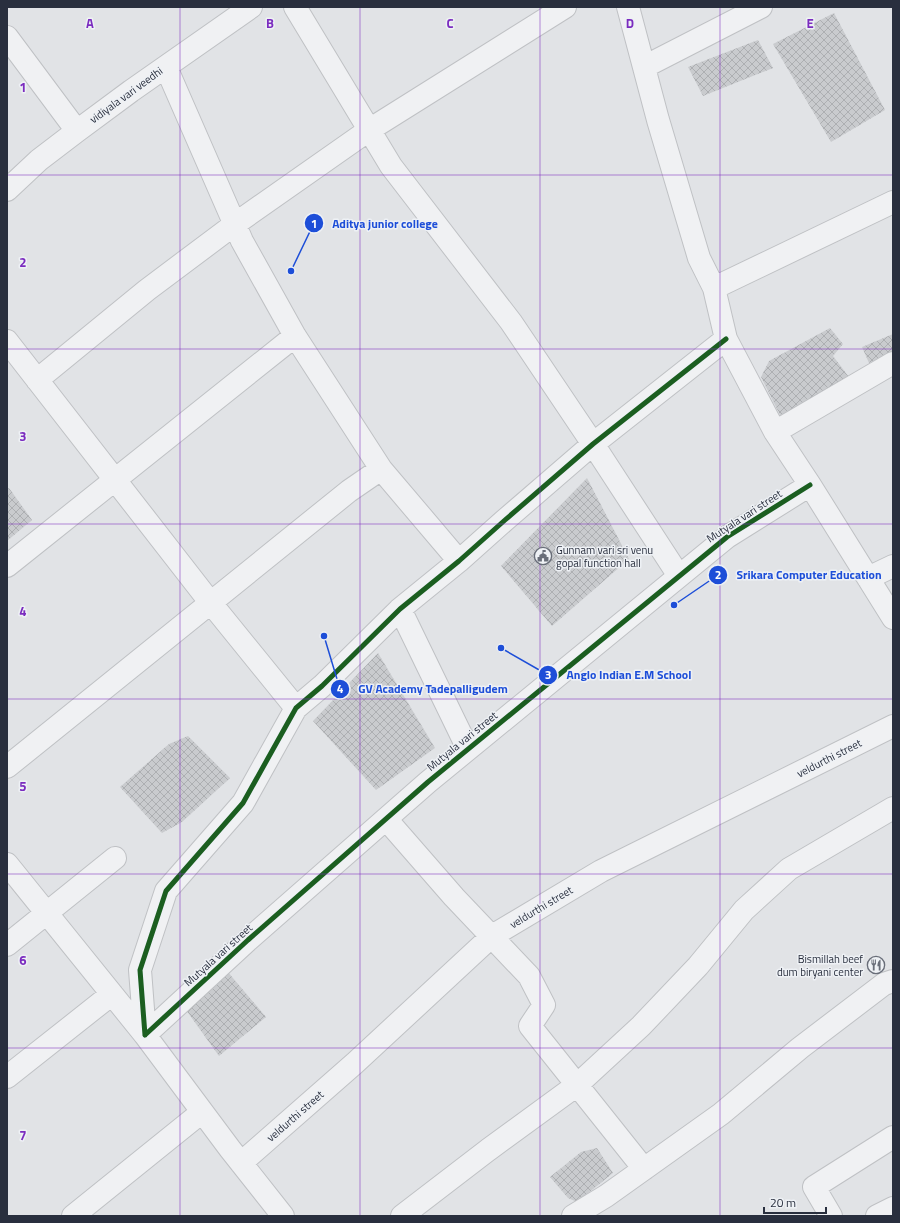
<svg xmlns="http://www.w3.org/2000/svg" width="900" height="1223" font-family="'Titillium Web',sans-serif">
<style>
.building{fill:url(#building-cross-hatch)}
.lines{fill:none;stroke-linecap:round;stroke-linejoin:round}
.minor-casing{stroke:#bfc1c4;stroke-width:24}
.minor{stroke:#f0f1f3;stroke-width:22}
.cycleway-casing{stroke:#eef1f5;stroke-width:8}
.cycleway{stroke:#1b5e20;stroke-width:5}
.grid{fill:none;stroke:#7b2cbf;stroke-width:1;stroke-opacity:0.55}
.labels{text-anchor:middle;dominant-baseline:central;stroke-width:3;stroke-linejoin:round;paint-order:stroke}
.street-label{font-size:11px;fill:#292f3e;stroke:#eef1f5}
.poi-label{font-size:11px;fill:#292f3e;stroke:#eef1f5;text-anchor:start}
.grid-label{font-size:13px;text-anchor:middle;font-weight:bold;fill:#7b2cbf;stroke:#eef1f5;stroke-width:3;stroke-linejoin:round;paint-order:stroke}
.leader{fill:none;stroke:#1d4ed8;stroke-width:1.5}
.callout-dot{fill:#1d4ed8;stroke:#eef1f5;stroke-width:1.5}
.mark-label{font-size:12px;text-anchor:middle;font-weight:bold;fill:#fff}
.callout-label{font-size:12px;text-anchor:middle;font-weight:bold;fill:#1d4ed8;stroke:#eef1f5;stroke-width:3;stroke-linejoin:round;paint-order:stroke}
</style>
<defs>
<pattern id="building-cross-hatch" width="8" height="8" patternUnits="userSpaceOnUse"><rect width="8" height="8" fill="#c9cbce"/><path d="M0 0l8 8M0 8l8-8" fill="none" stroke="#adafb2"/></pattern>
</defs>
<rect width="100%" height="100%" fill="#e1e3e6"/>
<!-- building -->
<path class="building" d="M834 13 885 110 831 142 773 44Z
M758 40 773 68 703 96 688 67Z
M830 328 843 344 833 356 849 377 782 419 761 377 769 361Z
M893 334V352L869 363 862 347Z
M587 478 629 559 552 626 501 566Z
M9 488 32 520 7 541V489Z
M378 653 435 748 376 790 313 721Z
M188 736 230 778 182 822 162 833 120 787 169 744Z
M227 971 266 1017 219 1056 186 1010Z
M597 1148 613 1173 577 1202 568 1198 550 1177 581 1152Z"/>
<g class="lines">
<defs>
<path id="minor" d="M295 7 391 166 511 322 593 444 679 576
M628 7 658 120 699 258 714 288 726 339 775 432 810 485 893 618
M7 37 77 131
M166 67 242 241 295 336 381 469 459 561
M644 67 761 7
M7 190 39 160 77 131 131 91 251 7
M714 288 893 202
M7 341 210 602 296 708
M37 380 147 290 235 224 369 130 565 7
M775 432 893 363
M7 566 295 336
M868 578 893 566
M400 609 468 749
M7 767 349 491 381 469
M386 819 454 897 529 976 544 1005 530 1026 644 1169
M7 864 145 1035 230 1149 283 1216
M7 945 115 858
M145 1035 140 970 166 891 243 803 296 708 322 686 400 609 459 561 505 520 593 444 726 339
M145 1035 248 940 428 782 727 537 810 485
M7 1077 112 994
M241 1163 355 1063 492 936 601 871 893 726
M73 1216 202 1112
M402 1216 488 1150 577 1085 641 1026 698 966 744 910 789 869 893 808
M573 1216 606 1196 721 1114 800 1048 884 984 893 981
M831 1216 814 1187 893 1137
M877 1216 893 1208"/>
</defs>
<!-- minor casing -->
<use href="#minor" class="minor-casing"/>
<!-- minor -->
<use href="#minor" class="minor"/>
<defs>
<path id="cycleway" d="M145 1035 140 970 166 891 243 803 296 708 322 686 400 609 459 561 505 520 593 444 726 339
M145 1035 248 940 428 782 727 537 810 485"/>
</defs>
<!-- cycleway casing -->
<use href="#cycleway" class="cycleway-casing"/>
<!-- cycleway -->
<use href="#cycleway" class="cycleway"/>
</g>
<!-- grid -->
<path class="grid" d="M180 7V1216M360 7V1216M540 7V1216M720 7V1216M7 175H893M7 349H893M7 524H893M7 699H893M7 874H893M7 1048H893"/>
<!-- icons -->
<defs>
<symbol id="civic-ring" viewBox="-11 -11 22 22"><circle r="9.5" fill="#eef1f5" stroke="#696e79" stroke-width="1.5"/><path d="M-.6-6.5H3V-4.5H.6V-3L4-1V1h2V6H-6V1h2V-1L-.6-3ZM-1.2 2.5V6h2.4V2.5Z" fill="#696e79"/></symbol>
<symbol id="restaurant-ring" viewBox="-11 -11 22 22"><circle r="9.5" fill="#eef1f5" stroke="#696e79" stroke-width="1.5"/><path d="M-5-6h1v4h1v-4h1v4h1v-4h1v5L-1.5 .5V6h-2V.5L-5-1ZM5-6V6H3V1.5H1.5Q1.5-4 5-6Z" fill="#696e79"/></symbol>
</defs>
<g fill-rule="evenodd">
<use href="#civic-ring" x="533" y="546" width="20" height="20"/>
<use href="#restaurant-ring" x="866" y="955" width="20" height="20"/>
</g>
<g class="labels">
<!-- street labels -->
<g class="street-label">
<text transform="translate(126 95) rotate(-36)">vidiyala vari veedhi</text>
<text transform="translate(744 516) rotate(-33)">Mutyala vari street</text>
<text transform="translate(462 741) rotate(-39)">Mutyala vari street</text>
<text transform="translate(829 758) rotate(-27)">veldurthi street</text>
<text transform="translate(541 907) rotate(-31)">veldurthi street</text>
<text transform="translate(218 955) rotate(-42)">Mutyala vari street</text>
<text transform="translate(295 1116) rotate(-41)">veldurthi street</text>
</g>
<!-- poi labels -->
<g class="poi-label">
<text x="556" y="550">Gunnam vari sri venu<tspan x="556" dy="13">gopal function hall</tspan></text>
<text x="863" y="959" text-anchor="end">Bismillah beef<tspan x="863" dy="13">dum biryani center</tspan></text>
</g>
</g>
<g class="grid-label">
<text x="90" y="28">A</text>
<text x="270" y="28">B</text>
<text x="450" y="28">C</text>
<text x="630" y="28">D</text>
<text x="810" y="28">E</text>
<text x="23" y="92">1</text>
<text x="23" y="267">2</text>
<text x="23" y="441">3</text>
<text x="23" y="616">4</text>
<text x="23" y="791">5</text>
<text x="23" y="965">6</text>
<text x="23" y="1140">7</text>
</g>
<!-- callouts -->
<path class="leader" d="M291 271L314 223M674 605L718 575M501 648L548 675M324 636L340 689"/>
<g class="callout-dot">
<circle cx="291" cy="271" r="4"/>
<circle cx="674" cy="605" r="4"/>
<circle cx="501" cy="648" r="4"/>
<circle cx="324" cy="636" r="4"/>
<circle cx="314" cy="223" r="10"/>
<circle cx="718" cy="575" r="10"/>
<circle cx="548" cy="675" r="10"/>
<circle cx="340" cy="689" r="10"/>
</g>
<g class="mark-label">
<text x="314" y="228">1</text>
<text x="718" y="579">2</text>
<text x="548" y="679">3</text>
<text x="340" y="693">4</text>
</g>
<g class="callout-label">
<text x="385" y="228">Aditya junior college</text>
<text x="809" y="579">Srikara Computer Education</text>
<text x="629" y="679">Anglo Indian E.M School</text>
<text x="433" y="693">GV Academy Tadepalligudem</text>
</g>
<!-- border -->
<rect width="900" height="1223" fill="none" stroke="#292f3e" stroke-width="16"/>
<!-- scale -->
<path d="M764 1207v6h62v-6" fill="none" stroke="#292f3e" stroke-width="2"/>
<text x="770" y="1207" font-size="12" fill="#292f3e" stroke="#eef1f5" stroke-width="3" paint-order="stroke">20 m</text>
</svg>
